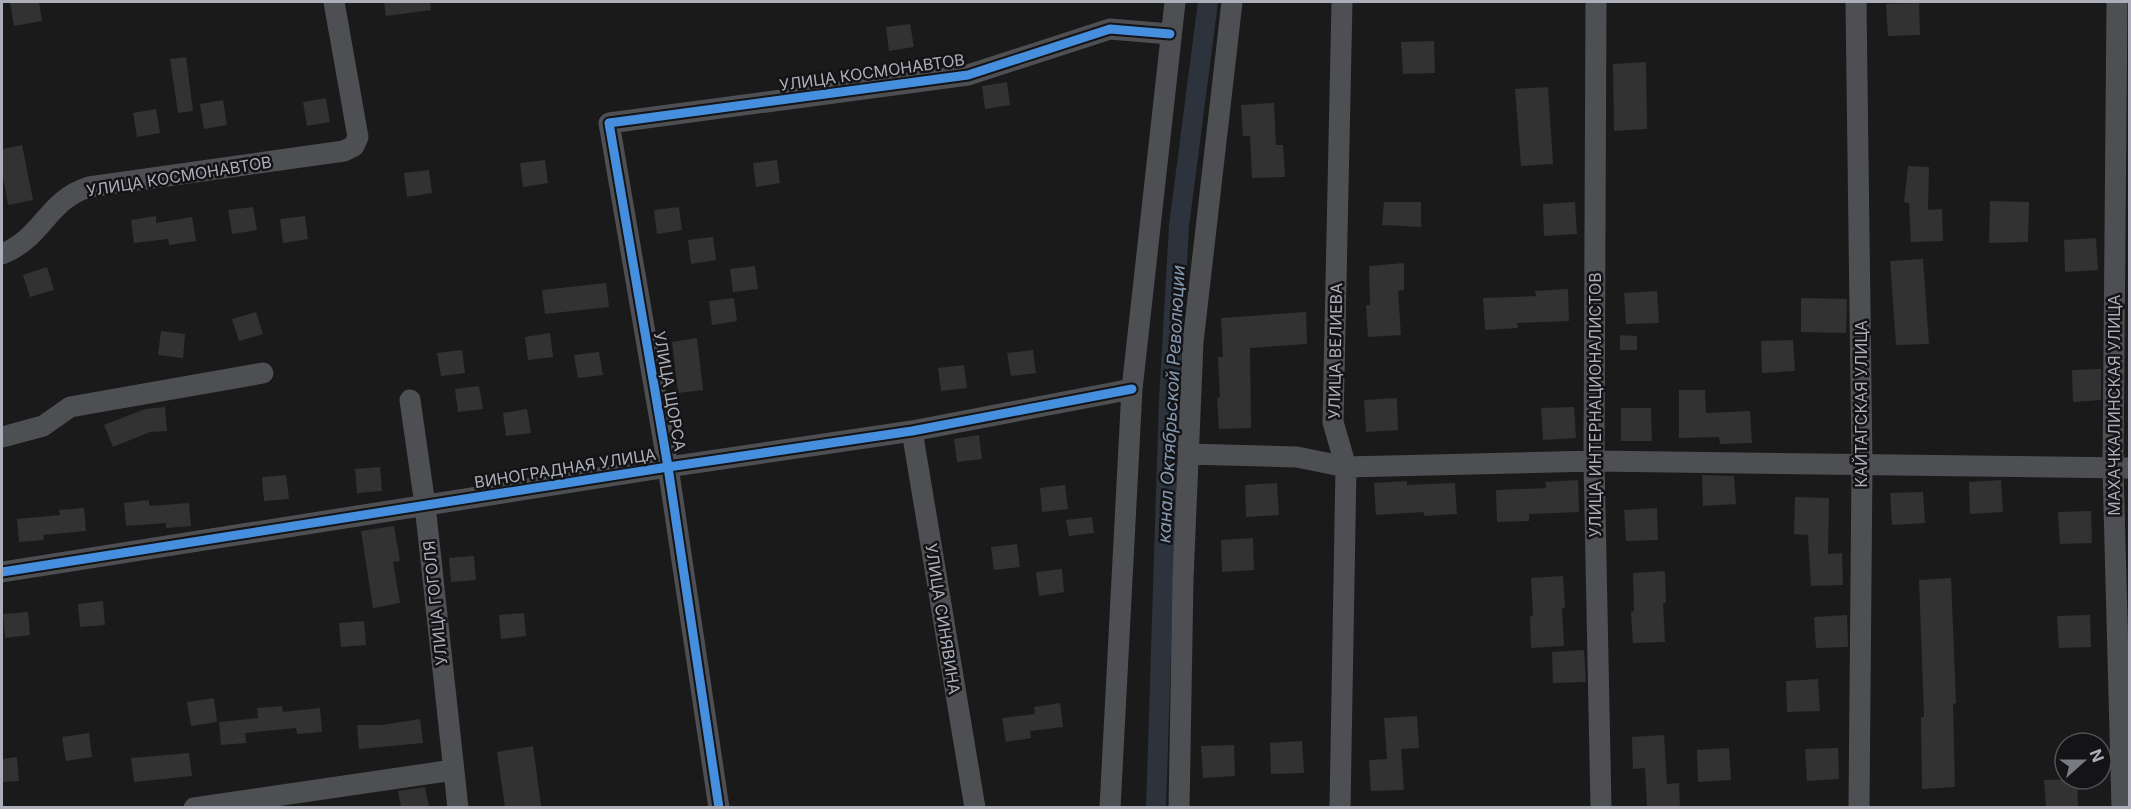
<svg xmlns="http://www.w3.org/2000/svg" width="2131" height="809" font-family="Inter,sans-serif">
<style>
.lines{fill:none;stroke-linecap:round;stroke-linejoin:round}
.canal{stroke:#2d333c;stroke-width:20}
.building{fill:#323232}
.minor{stroke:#4e4f53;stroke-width:21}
.cycleway-casing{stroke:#141416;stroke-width:13}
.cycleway{stroke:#468fdf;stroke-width:9}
.labels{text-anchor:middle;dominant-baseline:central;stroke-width:5;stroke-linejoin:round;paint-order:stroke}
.street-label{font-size:16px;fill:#acafba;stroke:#141416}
.water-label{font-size:18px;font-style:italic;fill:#8599b3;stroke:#141416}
</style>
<rect width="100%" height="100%" fill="#1a1a1a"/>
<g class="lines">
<!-- canal -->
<path class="canal" d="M1156 808 1169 400 1179 226 1208 2"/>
</g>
<!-- building -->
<path class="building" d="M10 2H39L42 21 14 26Z
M384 2H430L431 10 386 16Z
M1919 3 1920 35 1888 36 1886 4Z
M910 24 914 47 889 51 886 27Z
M1434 41 1435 73 1403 74 1401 42Z
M186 57 193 111 178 113 170 59Z
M1646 62 1647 129 1614 131 1613 64Z
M1007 82 1010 105 985 109 982 86Z
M1548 87 1553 164 1521 166 1515 89Z
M326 98 330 122 307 126 303 102Z
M223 100 227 125 204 129 200 104Z
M1274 103 1276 145H1283L1285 177 1252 178 1250 136H1243L1241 105Z
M156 109 160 133 137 137 133 113Z
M22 145 33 200 8 205 2 172V149Z
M545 160 548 183 523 187 520 163Z
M777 160 780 183 756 187 753 163Z
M1908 166 1929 167 1928 210 1942 209 1943 241 1911 242 1909 203 1904 202Z
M429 170 432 193 407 197 404 173Z
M1990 201 2029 202 2028 242 1989 243Z
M1384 202H1421V227L1382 225Z
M1575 202 1577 234 1544 236 1543 204Z
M253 207 257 230 232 234 228 210Z
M679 207 682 230 657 234 654 210Z
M156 216V223L192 217 196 241 169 245 168 239 134 243 131 220Z
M305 216 308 239 283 243 280 219Z
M713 237 716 260 691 264 688 240Z
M2096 238 2098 270 2065 272 2064 240Z
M1923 259 1929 344 1896 345 1890 261Z
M1404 263V290L1398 291 1401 335 1368 337 1366 305H1370L1369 266Z
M755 266 758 289 733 292 730 269Z
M47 267 54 290 30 297 23 275Z
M606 283 609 307 545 314 542 290Z
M1568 289 1569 321 1517 323 1518 328 1485 330 1483 298 1536 296 1535 291Z
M1657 291 1659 323 1626 324 1624 293Z
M734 298 737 321 712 325 709 301Z
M1801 298 1847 299 1846 333 1801 332Z
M256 312 263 334 239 341 232 319Z
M1306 312 1307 344 1250 348 1251 428 1219 429 1217 398 1220 397 1218 357H1223L1221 318Z
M161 331 185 334 183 358 158 355Z
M550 333 553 357 528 360 525 337Z
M1620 335 1637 336V350H1620Z
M697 338 703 390 678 393 672 342Z
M1793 340 1795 371 1762 373 1761 341Z
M462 350 465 373 441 376 437 353Z
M1033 350 1036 373 1011 376 1007 353Z
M599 352 603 375 578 378 574 355Z
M964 365 967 388 941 391 938 368Z
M2101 369V400L2073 402 2072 370Z
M479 386 483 409 458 412 455 389Z
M1679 390H1705L1706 413 1750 411 1752 443 1720 444 1719 437 1679 438Z
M1397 398 1398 430 1366 432 1364 400Z
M165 407 167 431 150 432 113 447 104 425 145 409Z
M1574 407 1576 438 1543 440 1541 408Z
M1621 408H1651L1652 441H1621Z
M527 409 531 433 506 436 503 413Z
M979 435 982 459 957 462 954 439Z
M380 467 382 491 357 493 355 469Z
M286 475 289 499 264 501 262 477Z
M1702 475 1734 476 1736 504 1703 506Z
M1578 480 1579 512 1529 514V521L1497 522 1496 490 1546 488 1545 482Z
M2001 480 2003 512 1970 514 1969 482Z
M1407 481V485L1455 483 1457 514 1424 516V512L1376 515 1374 483Z
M1277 483 1279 515 1246 517 1245 485Z
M1065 485 1068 509 1042 512 1040 488Z
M1923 492 1925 523 1892 525 1890 493Z
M1795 497 1829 498 1828 554 1842 553 1843 585 1811 586 1808 535 1794 534Z
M149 500V506L189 503 191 526 166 528V523L126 526 124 503Z
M84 508 86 531 43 535 44 540 19 542 17 519 60 515 59 510Z
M1657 508 1658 540 1626 541 1624 510Z
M2091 511 2092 543 2060 544 2058 512Z
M1092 517 1094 533 1069 536 1066 520Z
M394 526 400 561 393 562 400 603 373 608 361 531Z
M1253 538 1254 570 1222 572 1221 540Z
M1017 544 1020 567 994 570 991 547Z
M474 556 476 580 451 582 449 558Z
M1062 569 1064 592 1039 596 1036 572Z
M1665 571 1666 603H1663L1665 642 1633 643 1631 612 1634 611 1633 573Z
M1563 576 1565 608H1562L1564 646 1531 648 1530 616H1533L1531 578Z
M1951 578 1956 703 1953 704 1955 787 1922 789 1921 717H1924L1919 580Z
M103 601 105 625 80 627 78 604Z
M28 612 30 635 5 638 3 614Z
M524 613 526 636 501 639 499 615Z
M1847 615 1848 647 1816 648 1814 617Z
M2090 615 2091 647 2059 648 2057 616Z
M364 621 366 645 341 647 339 623Z
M1584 650 1586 682 1553 683 1552 652Z
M1818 679 1820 711 1787 712 1786 681Z
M214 698 217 722 191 726 187 702Z
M1060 703 1063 727 1030 731 1031 738 1006 742 1002 718 1035 714 1034 707Z
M282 706 283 712 320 708 322 732 297 734 296 728 245 733 246 743 221 745 219 722 258 718 257 708Z
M1417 716 1419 748 1401 749 1404 790 1371 791 1369 760 1387 759 1384 718Z
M420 719 423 743 359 749 357 725H382Z
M89 733 92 757 66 761 62 737Z
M1664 735 1667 784 1679 783 1680 807H1647L1645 768 1633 769 1632 737Z
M1302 741 1304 773 1271 774 1270 743Z
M1234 745 1235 776 1203 778 1201 746Z
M533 746 541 806 505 807 497 752Z
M1729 748 1731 780 1698 782 1697 750Z
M1838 748 1839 779 1807 781 1805 749Z
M189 753 192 776 134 782 131 758Z
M17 757 19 781 2 782V759Z
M2077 779 2078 807H2046L2044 780Z
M425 787 429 807H401L398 791Z"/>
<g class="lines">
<!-- minor -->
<path class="minor" d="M1596 2 1594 461 1601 808
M1856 2 1862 465 1859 808
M2117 2 2113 468 2122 808
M2 254C43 238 47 200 89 187L344 151 354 146 358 137 334 2
M410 400 425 505 458 808
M912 431 975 808
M2 437 43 426 70 407 263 373
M1188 454 1297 457 1346 467 1594 461 2130 468
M2 572 668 467 912 431 1132 389
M194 808 453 770
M719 808 668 467 609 123 968 75 1110 29 1170 34
M1110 808 1132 389 1175 2
M1179 808 1183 579 1193 342 1232 2
M1340 808 1346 467 1333 422 1342 2"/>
<defs>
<path id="cycleway" d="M2 572 668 467 912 431 1132 389
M719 808 668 467 609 123 968 75 1110 29 1170 34"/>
</defs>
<!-- cycleway casing -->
<use href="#cycleway" class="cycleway-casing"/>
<!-- cycleway -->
<use href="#cycleway" class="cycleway"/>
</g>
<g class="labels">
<!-- street labels -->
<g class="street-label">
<text transform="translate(872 72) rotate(-8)">УЛИЦА КОСМОНАВТОВ</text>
<text transform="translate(179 176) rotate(-9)">УЛИЦА КОСМОНАВТОВ</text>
<text transform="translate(1335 351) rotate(-89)">УЛИЦА ВЕЛИЕВА</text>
<text transform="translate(670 391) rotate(80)">УЛИЦА ЩОРСА</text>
<text transform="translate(1861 404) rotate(-90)">КАЙТАГСКАЯ УЛИЦА</text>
<text transform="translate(1595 405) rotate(-90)">УЛИЦА ИНТЕРНАЦИОНАЛИСТОВ</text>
<text transform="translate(2114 405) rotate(-90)">МАХАЧКАЛИНСКАЯ УЛИЦА</text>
<text transform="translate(565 468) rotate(-9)">ВИНОГРАДНАЯ УЛИЦА</text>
<text transform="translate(435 603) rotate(-96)">УЛИЦА ГОГОЛЯ</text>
<text transform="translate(943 619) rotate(81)">УЛИЦА СИНЯВИНА</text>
</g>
<!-- water labels -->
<g class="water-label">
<text transform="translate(1171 404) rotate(-87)">канал Октябрьской Революции</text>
</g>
</g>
<!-- border -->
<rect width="2131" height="809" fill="none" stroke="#acafba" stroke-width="6"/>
<!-- north arrow -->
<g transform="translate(2083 761) rotate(69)"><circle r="28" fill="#141416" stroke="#515258" stroke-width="1.5"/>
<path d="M0-4.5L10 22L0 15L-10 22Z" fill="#797b82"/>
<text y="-9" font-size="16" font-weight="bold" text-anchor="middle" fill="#acafba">N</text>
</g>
</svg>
